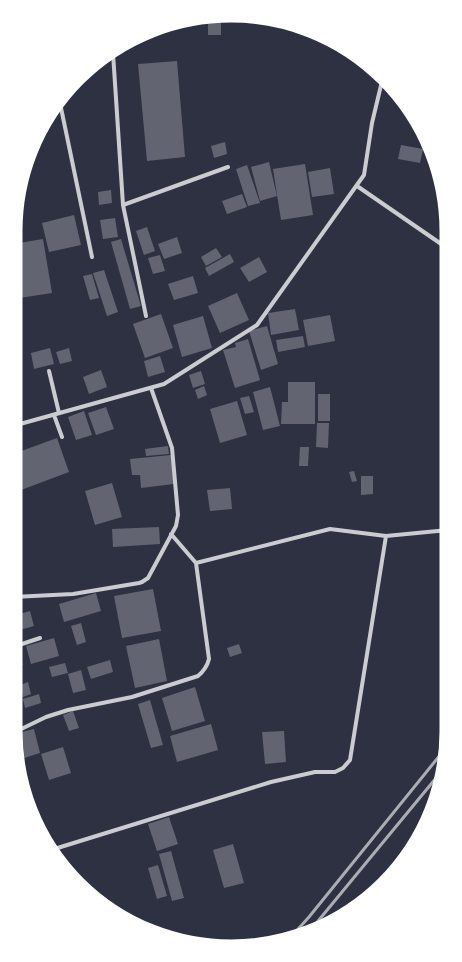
<svg xmlns="http://www.w3.org/2000/svg" width="462" height="962" font-family="'DejaVu Sans',sans-serif">
<style>
.building{fill:#626471}
.lines{fill:none;stroke-linecap:round;stroke-linejoin:round}
.minor{stroke:#caccd0;stroke-width:4}
.rail{stroke:#abadb3;stroke-width:3}
.rim{fill:none;stroke:#fff;stroke-width:5}
</style>
<rect width="100%" height="100%" fill="#2d3142"/>
<!-- building -->
<path class="building" d="M221 15V35H208V18Z
M177 61 185 157 147 161 138 64Z
M225 142 227 154 214 158 211 146Z
M401 145 423 149 420 163 398 159Z
M269 162 277 196 260 201 251 167Z
M305 164 313 215 281 220 273 169Z
M247 165 260 203 248 206 236 169Z
M330 168 334 194 312 197 308 172Z
M111 190 112 203 99 205 98 192Z
M242 194 247 207 227 214 222 201Z
M74 215 81 245 49 252 42 223Z
M115 218 118 237 103 239 100 220Z
M147 227 155 251 144 255 136 231Z
M177 237 182 253 164 259 158 244Z
M43 239 52 293 13 299V244Z
M121 239 141 306 130 309 111 242Z
M216 248 222 257 206 266 201 257Z
M230 254 234 262 209 276 205 268Z
M160 255 165 271 153 274 148 258Z
M259 257 267 272 249 282 240 268Z
M104 270 118 312 107 316 93 273Z
M92 274 99 298 90 300 83 276Z
M193 276 198 293 174 300 168 284Z
M237 293 249 320 220 333 208 306Z
M295 309 299 330 271 335 268 313Z
M161 314 173 348 145 358 133 324Z
M330 315 335 341 308 346 303 320Z
M203 316 212 348 182 357 173 325Z
M267 326 278 364 261 370 249 331Z
M303 336 305 347 278 352 276 340Z
M248 339 260 380 235 388 223 350 236 347 235 343Z
M50 348 54 364 34 369 31 353Z
M69 348 72 361 60 364 56 352Z
M160 356 165 372 148 377 144 361Z
M101 370 107 387 89 394 83 377Z
M201 371 205 384 193 388 189 375Z
M445 381 448 382V406L441 405Z
M288 382H315V424H281L282 402H288Z
M204 386 207 395 198 399 195 390Z
M270 387 280 426 263 430 253 392Z
M318 394H330V421H318Z
M249 396 254 412 245 414 240 398Z
M237 401 247 435 220 443 210 409Z
M106 407 114 429 96 435 88 413Z
M84 411 92 435 76 440 68 417Z
M317 423H329L328 448 316 447Z
M57 438 69 472 13 493V454Z
M168 446 169 454 146 456 145 449Z
M300 447H309L308 466H299Z
M171 455 174 484 141 488 140 475H132L130 459Z
M354 471 357 481 352 482 349 472Z
M361 476H373V494L361 495Z
M112 483 122 517 95 525 85 491Z
M230 488 232 509 210 511 207 490Z
M159 527 160 544 113 547 112 529Z
M153 589 161 631 122 638 114 596Z
M96 593 101 611 64 622 59 604Z
M30 611 34 626 13 632V616Z
M81 623 86 642 77 645 71 626Z
M54 638 59 656 31 664 26 646Z
M159 639 167 681 135 688 126 646Z
M239 644 242 653 230 657 227 648Z
M18 651 23 665 13 668V653Z
M110 660 113 672 91 679 87 667Z
M65 663 68 673 52 677 49 667Z
M81 670 86 690 73 693 68 674Z
M28 682 31 694 23 697 20 685Z
M195 687 205 721 172 731 162 698Z
M39 694 41 703 25 708 23 699Z
M150 700 163 745 151 748 138 704Z
M73 711 79 728 69 731 63 715Z
M211 724 218 750 177 762 170 736Z
M34 729 40 753 21 759 14 734Z
M284 731 286 762 265 764 262 732Z
M63 747 71 773 49 780 41 754Z
M169 817 178 844 157 851 148 824Z
M233 844 244 883 224 888 213 850Z
M171 851 184 898 172 901 159 854Z
M158 865 167 896 157 899 148 868Z
M173 931 176 940 162 935Z"/>
<g class="lines">
<!-- minor -->
<path class="minor" d="M113 53 123 205 146 316
M60 103 92 257
M357 186 447 248
M123 205 228 167
M49 371 59 413
M54 415 62 437
M20 424 164 384 257 325 364 175 372 123 383 77
M171 534 196 563 330 529 386 536 448 530
M13 597 73 594 139 583 142 582 148 578 176 526 178 515 172 448 151 388
M13 647 40 638
M13 733 46 717 68 710 132 697 198 676C204 671 207 667 209 659L196 563
M51 850 271 782 315 772H335L343 768 350 760 386 536"/>
<!-- rail -->
<path class="rail" d="M309 932 441 772
M290 938 309 917 445 749"/>
</g>
<!-- crop -->
<path d="M0 0H462V962H0ZM231 20H231A211 211 0 0 1 442 231V731A211 211 0 0 1 231 942H231A211 211 0 0 1 20 731V231A211 211 0 0 1 231 20Z" fill="#fff" fill-rule="evenodd"/>
<path class="rim" d="M231 20H231A211 211 0 0 1 442 231V731A211 211 0 0 1 231 942H231A211 211 0 0 1 20 731V231A211 211 0 0 1 231 20Z"/>
</svg>
